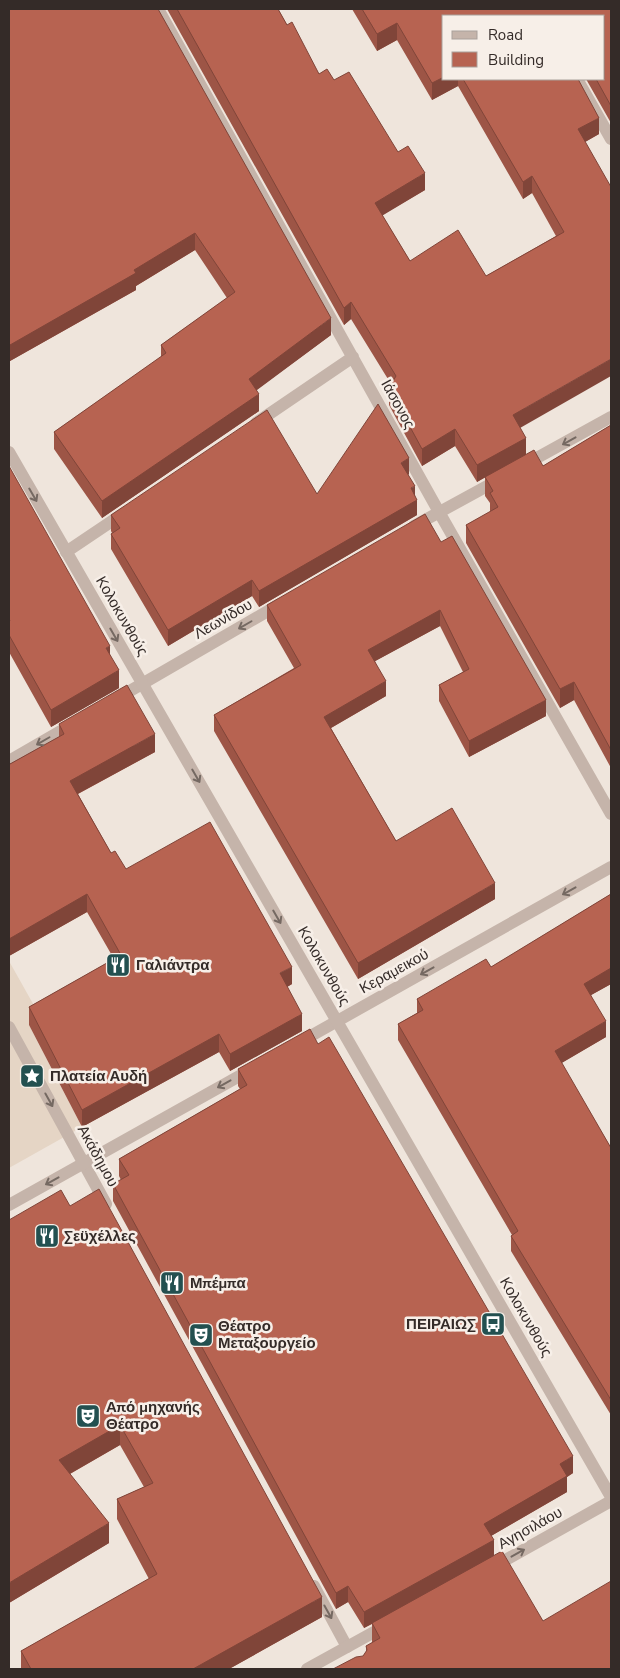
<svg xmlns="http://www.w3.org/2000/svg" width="620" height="1678" font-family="'Nunito Sans',sans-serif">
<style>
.plaza{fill:#e5d5c5}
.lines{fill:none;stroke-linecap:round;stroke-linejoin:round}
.pedestrian{stroke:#c5b4aa;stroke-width:12}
.minor{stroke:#c5b4aa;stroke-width:12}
.tertiary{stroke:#c5b4aa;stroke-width:12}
.wall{fill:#9d5546}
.shaded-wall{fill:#804539}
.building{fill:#b76351;stroke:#804539}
.oneway{stroke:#756962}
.labels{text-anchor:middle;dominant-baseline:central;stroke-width:5;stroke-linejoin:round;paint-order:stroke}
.street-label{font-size:15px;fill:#342b28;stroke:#f7efe8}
.poi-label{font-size:15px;font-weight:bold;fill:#342b28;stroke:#f7efe8;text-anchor:start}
</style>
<rect width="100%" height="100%" fill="#efe5dc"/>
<!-- plaza -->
<path class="plaza" d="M9 961 41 1018 29 1025 82 1127 9 1168Z"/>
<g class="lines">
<!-- pedestrian -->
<path class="pedestrian" d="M158 9 439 512 611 814
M256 423 353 357
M66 552 124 513
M9 1027 106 1204
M314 1586 347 1647"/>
<!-- minor -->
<path class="minor" d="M524 465 611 417
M414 526 500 479
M116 699 280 604
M9 761 73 724
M300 1042 611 867
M9 1205 252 1069
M493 1567 611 1501
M307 1669 385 1626"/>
<!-- tertiary -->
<path class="tertiary" d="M577 79 611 139
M9 452 611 1497"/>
</g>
<!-- wall -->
<path class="wall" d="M9 9 331 335 256 390 259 411 102 518 54 449V432L161 357V345L227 298 195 250 136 286V290L10 361 9 359Z
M167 9H278L287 25 319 74 334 80 398 152 425 190 382 215 410 261 486 276 556 236 532 193 523 199 458 86 432 100 397 40 377 51 352 9H611V123L586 79H604V16H444V79H578L599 134 585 142 520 428 526 455 543 466 611 425V768L574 700 560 708 466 543V525L490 512V503L485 496V477L477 482 455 446 422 466 389 405V388L391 384 351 319 344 325Z
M9 466 110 656 119 688 51 727 9 652Z
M409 474 408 475 415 495 417 515 259 607 252 596 168 646 111 549V534L112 533 111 531V515L317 494Z
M441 542 546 716 469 757 439 701V685L463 672 440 626 375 661 386 696 331 728 396 841 495 899 358 979 214 731V715L294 668 267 621V605Z
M59 724 155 752 78 794 111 853 126 869 292 984 287 987 302 1031 230 1071 219 1052 82 1127 29 1025V1007L114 959 87 912 9 956V762L10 764 59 737Z
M611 894V984L591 995 606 1037 561 1063 611 1148V1415L511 1251V1236L512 1235 398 1040V1024L417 1013V999L491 967Z
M318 1044 573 1473 567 1477V1492L491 1536 494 1556 543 1621 611 1669 363 1656 366 1652V1646L372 1643V1624L364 1628 348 1602 336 1609 113 1201V1184L121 1180 119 1176V1159L240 1089 238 1086V1069Z
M70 1206 322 1617 229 1669H21V1651L149 1579 117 1519V1499L144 1487 120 1445 70 1474 109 1543 9 1603Z"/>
<!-- shaded-wall -->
<path class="shaded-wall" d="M397 23V40L377 51V34Z
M444 77V79H458V86L432 100V83Z
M599 118V134L578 146V129Z
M425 173V190L375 220V203Z
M532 176V193L523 199V182Z
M195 233V250L136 286V290L10 361V345Z
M351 302V319L344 325V308Z
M331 318V335L249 396V379Z
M611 359V376L513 432V415Z
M259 394V411L102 518V501Z
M455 429V446L422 466V449Z
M526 438V455L477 482V465Z
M409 458V474L401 479V463Z
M415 486V501L417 500V515L259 607V591Z
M252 580V596L168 646V630Z
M440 610V626L368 665V650Z
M110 646V664L106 648Z
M119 670V688L51 727V710Z
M386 681V696L324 732V717Z
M574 682V700L560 708V689Z
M546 700V716L469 757V741Z
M155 734V752L70 798V781Z
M495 883V899L358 979V963Z
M87 894V912L9 956V939Z
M292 967V984L280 991V973Z
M611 968V984L584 999V984Z
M302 1014V1031L230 1071V1054Z
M606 1021V1037L555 1067V1051Z
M219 1034V1052L82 1127V1110Z
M120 1425V1445L59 1480V1460Z
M573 1456V1473L567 1477V1492L484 1540V1524L560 1464Z
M109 1523V1543L9 1603V1583Z
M494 1540V1557L364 1628V1612Z
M348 1586V1602L336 1609V1593Z
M322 1597V1617L229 1669H193Z"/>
<!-- building -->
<path class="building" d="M9 9H158L331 318 249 379 259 394 102 501 54 432 166 353 161 345 235 292 195 233 134 270 136 273 10 345 9 343Z
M177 9H278L287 25 292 22 319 74 327 69 334 80 349 72 398 152 408 146 425 173 375 203 410 261 458 230 486 276 564 232 532 176 523 182 463 79H578L599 118 578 129 611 187V359L513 415 526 438 477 465 455 429 422 449 389 388 396 376 351 302 344 308Z
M362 9H611V106L596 79H604V16H444V77L432 83 397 23 377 34Z
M378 404 409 458 401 463 415 486 411 488 417 500 259 591 252 580 168 630 111 534 120 528 111 515 267 410 317 494Z
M611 425V750L574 682 560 689 466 525 498 507 490 493 493 491 485 477 534 450 543 466Z
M9 466 110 646 106 648 119 670 51 710 9 635V622L10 621 9 619Z
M425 514 441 542 452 536 546 700 469 741 439 685 469 669 440 610 368 650 386 681 324 717 396 841 452 808 495 883 358 963 214 715 301 665 267 605Z
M127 685 155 734 70 781 111 853 115 851 126 869 210 822 292 967 280 973 302 1014 230 1054 219 1034 82 1110 29 1007 121 955 87 894 9 939V762L10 764 64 734 59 724Z
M611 894V968L584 984 606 1021 555 1051 611 1148V1400L511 1236 518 1231 398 1024 423 1010 417 999 486 959 491 967Z
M310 1029 318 1044 329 1037 573 1456 560 1464 567 1476 484 1524 494 1540 364 1612 348 1586 336 1593 113 1184 129 1175 119 1159 247 1085 238 1069Z
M99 1189 322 1597 193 1669H31L21 1651 157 1574 117 1499 153 1483 120 1425 59 1460 109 1523 9 1583V1220L61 1190 70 1206Z
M502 1551 543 1621 611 1581V1669H333L356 1657 363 1656 367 1650 366 1646 380 1638 372 1623Z"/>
<!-- one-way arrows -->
<defs><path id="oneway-shaft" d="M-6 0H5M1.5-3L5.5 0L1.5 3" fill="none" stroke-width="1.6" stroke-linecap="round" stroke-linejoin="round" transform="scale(1.25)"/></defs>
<g class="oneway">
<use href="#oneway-shaft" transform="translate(569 441) rotate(151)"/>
<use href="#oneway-shaft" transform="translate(33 495) rotate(60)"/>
<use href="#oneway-shaft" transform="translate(245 625) rotate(150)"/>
<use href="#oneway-shaft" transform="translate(114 635) rotate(60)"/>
<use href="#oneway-shaft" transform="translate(43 741) rotate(150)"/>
<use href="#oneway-shaft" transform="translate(196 776) rotate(60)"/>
<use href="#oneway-shaft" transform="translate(569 891) rotate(151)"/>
<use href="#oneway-shaft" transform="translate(277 917) rotate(60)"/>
<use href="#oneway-shaft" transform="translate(427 971) rotate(151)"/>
<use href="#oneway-shaft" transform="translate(224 1084) rotate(151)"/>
<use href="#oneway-shaft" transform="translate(49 1100) rotate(61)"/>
<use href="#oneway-shaft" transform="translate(52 1181) rotate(151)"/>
<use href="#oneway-shaft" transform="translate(518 1553) rotate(-29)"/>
<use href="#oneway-shaft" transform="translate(328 1612) rotate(61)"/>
</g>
<!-- icons -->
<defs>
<symbol id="restaurant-square" viewBox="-11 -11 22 22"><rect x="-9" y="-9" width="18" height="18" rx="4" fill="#235050" stroke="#f7efe8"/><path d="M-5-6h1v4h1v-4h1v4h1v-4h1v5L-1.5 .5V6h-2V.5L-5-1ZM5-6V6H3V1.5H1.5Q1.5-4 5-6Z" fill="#fff"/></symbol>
<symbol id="sight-square" viewBox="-11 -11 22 22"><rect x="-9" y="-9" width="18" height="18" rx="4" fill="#235050" stroke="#f7efe8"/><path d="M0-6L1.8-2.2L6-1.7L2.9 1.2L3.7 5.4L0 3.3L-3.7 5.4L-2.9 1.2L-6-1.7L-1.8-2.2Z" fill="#fff"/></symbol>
<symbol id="bus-square" viewBox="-11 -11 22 22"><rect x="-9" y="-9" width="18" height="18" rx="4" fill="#235050" stroke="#f7efe8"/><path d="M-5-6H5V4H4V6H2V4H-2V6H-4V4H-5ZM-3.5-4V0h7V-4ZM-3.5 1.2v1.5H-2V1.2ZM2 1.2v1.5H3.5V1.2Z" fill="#fff"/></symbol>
<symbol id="theatre-square" viewBox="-11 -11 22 22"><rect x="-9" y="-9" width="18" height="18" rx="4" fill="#235050" stroke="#f7efe8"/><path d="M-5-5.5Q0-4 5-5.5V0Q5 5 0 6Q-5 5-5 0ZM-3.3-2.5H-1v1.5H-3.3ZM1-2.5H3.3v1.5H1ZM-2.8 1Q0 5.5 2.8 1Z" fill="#fff"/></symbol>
</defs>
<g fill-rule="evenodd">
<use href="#restaurant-square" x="104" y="951" width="28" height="28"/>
<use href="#sight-square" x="18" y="1062" width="28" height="28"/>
<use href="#restaurant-square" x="33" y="1222" width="28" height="28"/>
<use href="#restaurant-square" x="158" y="1269" width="28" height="28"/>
<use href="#bus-square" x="479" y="1310" width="28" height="28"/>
<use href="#theatre-square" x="187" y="1321" width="28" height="28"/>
<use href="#theatre-square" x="74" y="1402" width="28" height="28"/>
</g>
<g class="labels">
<!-- street labels -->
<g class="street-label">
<text transform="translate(398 404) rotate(61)">Ιάσονος</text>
<text transform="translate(122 616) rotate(60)">Κολοκυνθούς</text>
<text transform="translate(223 619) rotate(-30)">Λεωνίδου</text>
<text transform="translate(324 966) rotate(60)">Κολοκυνθούς</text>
<text transform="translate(394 971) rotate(-29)">Κεραμεικού</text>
<text transform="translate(98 1156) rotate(61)">Ακάδημου</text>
<text transform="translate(526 1317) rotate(60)">Κολοκυνθούς</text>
<text transform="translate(530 1528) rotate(-29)">Αγησιλάου</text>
</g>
<!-- poi labels -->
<g class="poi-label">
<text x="136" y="965">Γαλιάντρα</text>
<text x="50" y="1076">Πλατεία Αυδή</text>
<text x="64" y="1236">Σεϋχέλλες</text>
<text x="190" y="1283">Μπέμπα</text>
<text x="476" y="1324" text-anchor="end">ΠΕΙΡΑΙΩΣ</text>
<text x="218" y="1326">Θέατρο<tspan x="218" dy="17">Μεταξουργείο</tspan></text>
<text x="106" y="1407">Από μηχανής<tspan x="106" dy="17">Θέατρο</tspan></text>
</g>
</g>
<!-- border -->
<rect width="620" height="1678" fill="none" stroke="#342b28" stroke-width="20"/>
<!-- legend -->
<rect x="442" y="15" width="162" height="65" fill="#f7efe8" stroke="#a9a19b"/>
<rect x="452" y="31" width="25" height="8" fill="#c5b4aa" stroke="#a9a19b"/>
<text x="488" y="40" font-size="15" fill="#342b28">Road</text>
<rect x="452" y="52" width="25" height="15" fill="#b76351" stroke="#a9a19b"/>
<text x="488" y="65" font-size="15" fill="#342b28">Building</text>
</svg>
